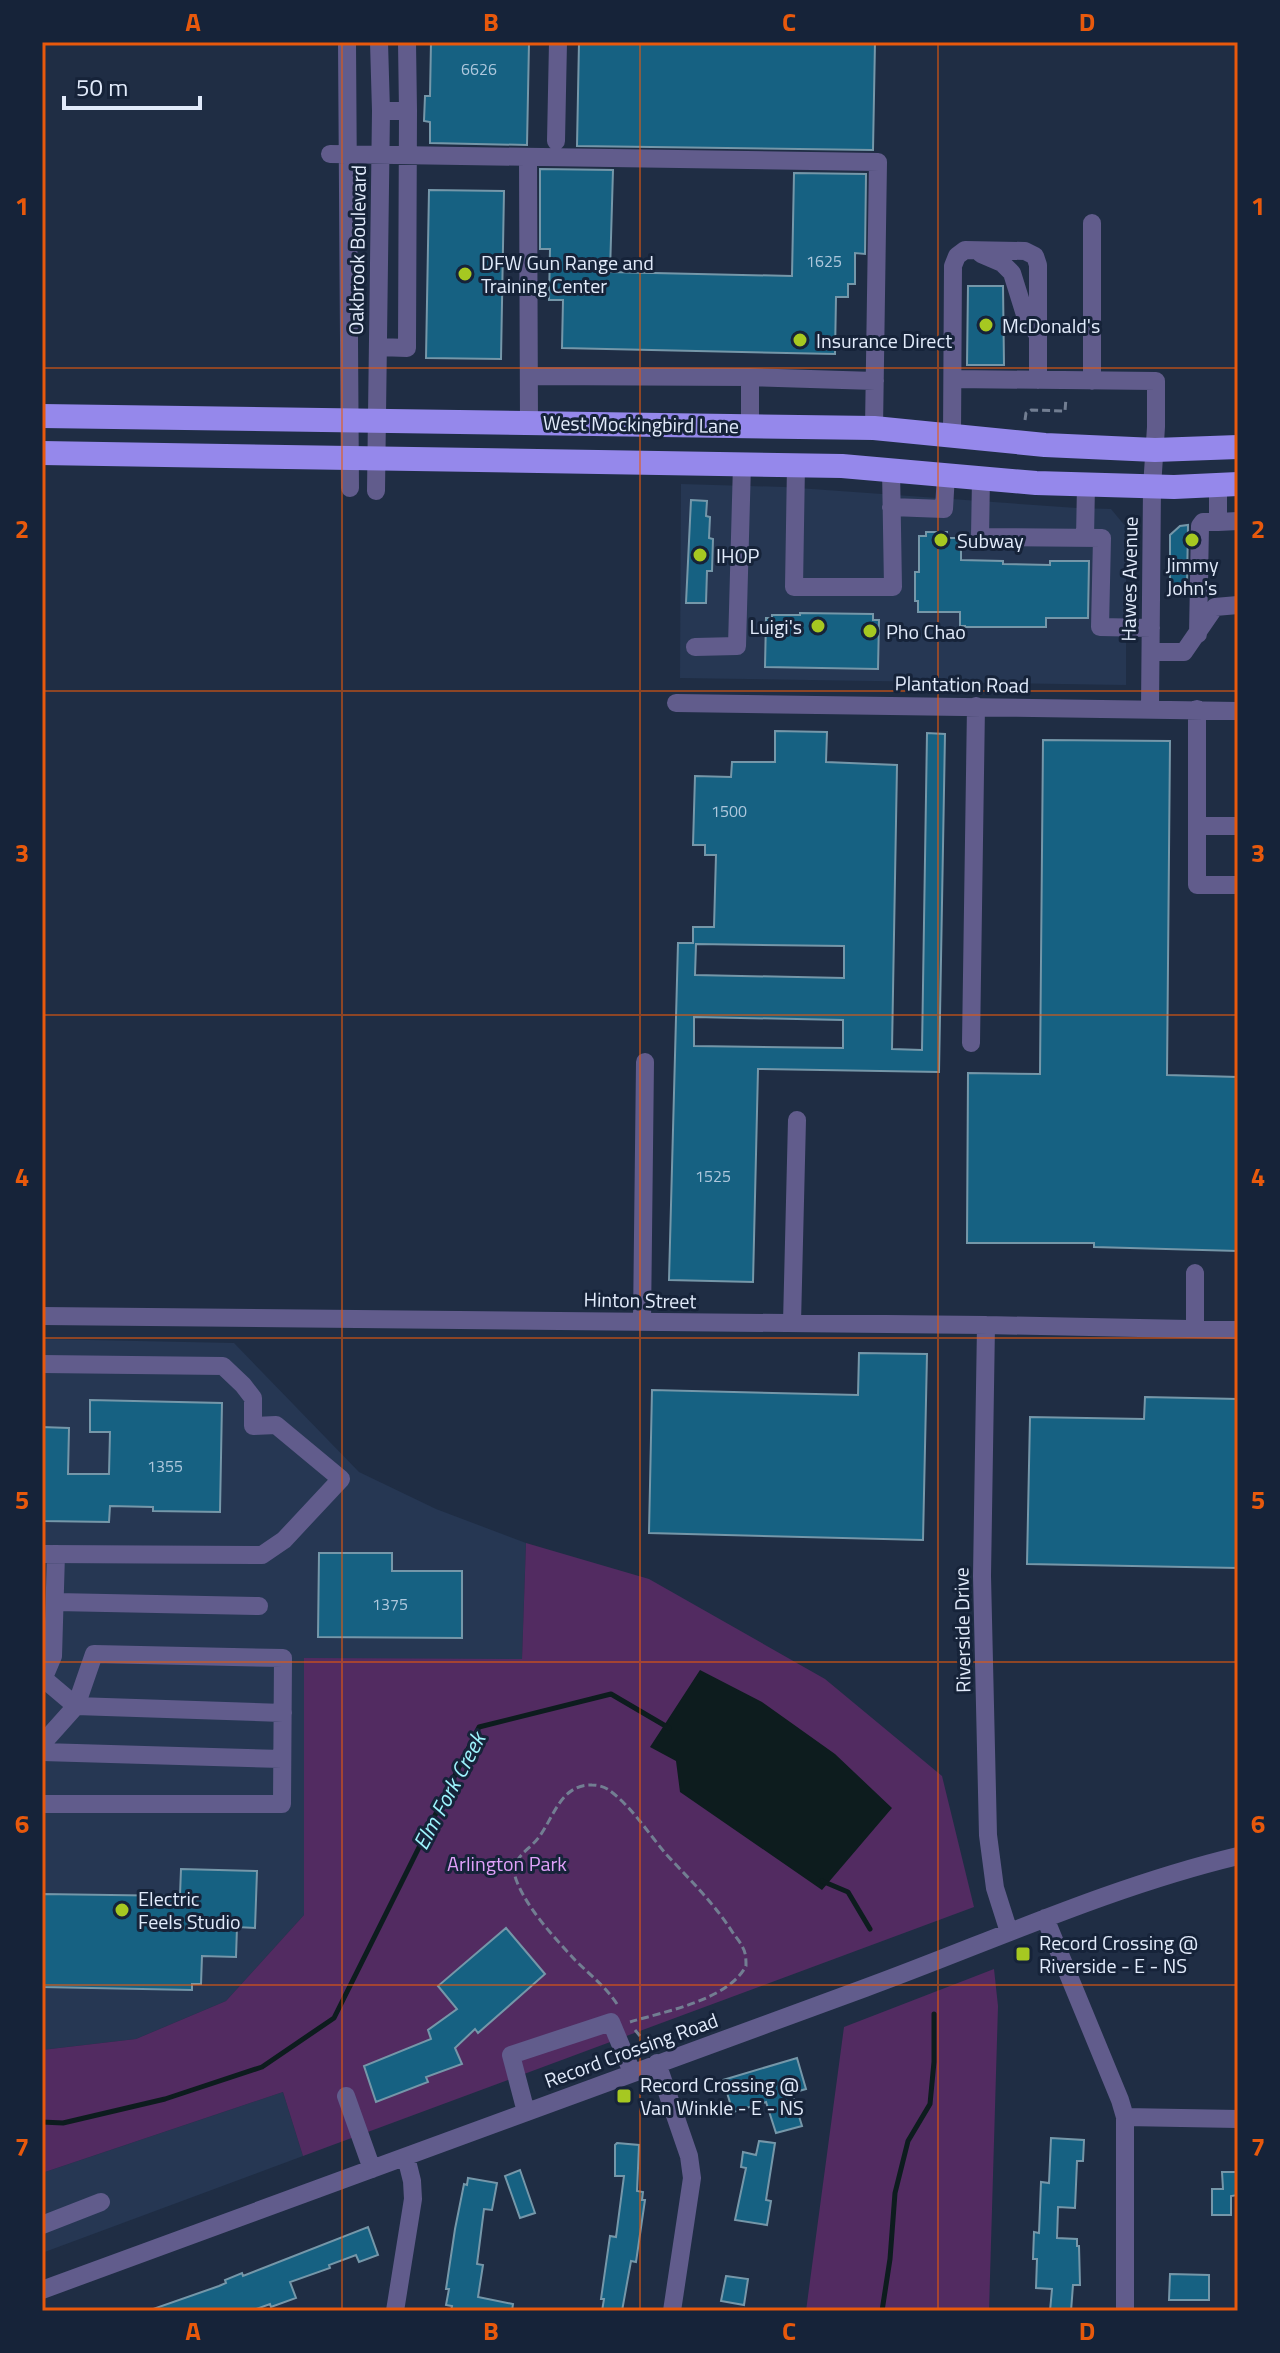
<svg xmlns="http://www.w3.org/2000/svg" width="1280" height="2353" font-family="'Titillium Web',sans-serif">
<style>
.built{fill:#263753}
.green{fill:#522b61}
.water{fill:#0d1c1e}
.lines{fill:none;stroke-linecap:round;stroke-linejoin:round}
.stream{stroke:#0d1c1e;stroke-width:5}
.building{fill:#166182;stroke:#7597a9;stroke-width:2;fill-rule:evenodd}
.path{stroke:#727e92;stroke-width:3;stroke-dasharray:8 4;stroke-linecap:butt}
.minor{stroke:#615c8c;stroke-width:18}
.major{stroke:#9588eb;stroke-width:24}
.grid{fill:none;stroke:#e8590c;stroke-width:2;stroke-opacity:0.55}
.poi-dot{fill:#a6c821;stroke:#162339;stroke-width:3}
.labels{text-anchor:middle;dominant-baseline:central;stroke-width:6;stroke-linejoin:round;paint-order:stroke}
.number-label{font-size:16px;fill:#afc8dd}
.street-label{font-size:20px;fill:#e2ebfb;stroke:#162339}
.poi-label{font-size:20px;fill:#e2ebfb;stroke:#162339;text-anchor:start}
.park-label{font-size:20px;fill:#e0a1fa;stroke:#162339}
.water-label{font-size:22px;font-style:italic;fill:#9ef4fd;stroke:#162339}
.neatline{fill:none;stroke:#e8590c;stroke-width:3}
.grid-label{font-size:26px;text-anchor:middle;font-weight:bold;fill:#e8590c}
</style>
<rect width="100%" height="100%" fill="#1f2d44"/>
<!-- built -->
<path class="built" d="M681 484 784 487 1077 508 1111 509 1126 527V685L680 678Z
M42 1339 234 1343 359 1472 436 1509 526 1543 522 1659H305L304 1915 226 2001 136 2039 42 2050Z
M283 2092 303 2156 42 2253V2173Z"/>
<!-- green -->
<path class="green" d="M526 1543 649 1579 825 1679 942 1776 974 1907 303 2156 283 2092 42 2173V2050L136 2039 226 2001 304 1915V1658L522 1659Z
M994 1969 998 2006 989 2311H806L844 2027Z"/>
<!-- water -->
<path class="water" d="M700 1670 762 1702 835 1754 892 1808 822 1890 680 1792 676 1761 650 1747Z"/>
<g class="lines">
<!-- stream -->
<path class="stream" d="M822 1881 848 1892 870 1929
M42 2122 63 2123 165 2099 262 2067 334 2018 479 1727 611 1694 669 1728
M882 2311 890 2259 895 2193 908 2141 930 2104 934 2062V2014"/>
</g>
<!-- building -->
<path class="building" d="M431 42H529L527 145 430 143V122L424 121 425 96H430Z
M579 42H875L873 150 577 146Z
M540 169 613 170 610 272 792 276 794 173 866 174 865 254 855 253V284H848V297H836L835 354 562 348 563 300H549L550 249H540Z
M429 190 504 191 501 359 426 358Z
M968 286H1003L1004 365H967Z
M691 500 707 501 706 516 710 517 709 538 713 539 712 571H707L706 603H686Z
M1188 525 1187 586H1170V535L1180 526Z
M926 532H947V538H961V560L1003 561V564L1050 565V561H1089L1088 618H1046V627H965V626H960V612H918V601H915V572H919V536H926Z
M800 613 873 614V620H879L878 669 765 667 766 618H772V615H800Z
M775 731 827 732 826 762 897 765 892 1049 922 1050 927 733 945 734 939 1072 758 1069 753 1282 669 1280 678 943H693V927H714L716 855H705V845H693L695 776 731 777 732 762H775ZM696 944 844 946V978L695 975ZM694 1017 843 1020V1048L694 1046Z
M1043 740 1170 741 1167 1075 1238 1077V1251L1094 1247V1243H967L968 1073 1040 1074Z
M859 1353 927 1354 923 1540 649 1533 652 1390 858 1395Z
M1145 1397 1238 1399V1568L1027 1564 1030 1417 1144 1419Z
M90 1400 222 1403 220 1512 153 1511V1507L110 1506 109 1522 42 1521V1427L69 1428 68 1474H109L110 1432H90Z
M319 1553H392V1571H462V1638L318 1637Z
M181 1869 257 1871 255 1928 237 1927 236 1957 202 1956 201 1984H192V1990L42 1987V1894L180 1896Z
M506 1928 545 1974 478 2033 475 2029 455 2048 462 2064 426 2077 428 2082 376 2102 364 2066 431 2039 428 2030 457 2009 438 1986Z
M797 2058 806 2089 792 2093 802 2126 776 2133 766 2102 733 2112 723 2080Z
M1051 2138 1084 2140 1083 2161H1077L1075 2208 1058 2207 1057 2238 1077 2239V2246H1079L1080 2285H1073L1071 2311H1050L1052 2289 1036 2288 1037 2259H1033L1034 2232 1039 2233 1041 2182 1049 2183Z
M759 2141 775 2143 766 2200 771 2201 767 2225 735 2220 746 2168 741 2167 743 2152 756 2155Z
M617 2143 639 2145 637 2191 643 2192 642 2200H645L636 2262 631 2261 622 2311H602L604 2299H601L610 2236 616 2237 624 2176H615V2145Z
M520 2170 535 2213 520 2218 505 2176Z
M1222 2172H1238V2195L1231 2196V2215H1212V2189H1223Z
M468 2178 497 2183 492 2210 484 2209 477 2264 483 2265 478 2297 513 2304 512 2311H451L452 2306 446 2305 449 2289H446L455 2229 464 2184 467 2185Z
M368 2227 378 2255 359 2262 356 2255 329 2265 330 2268 290 2282 296 2298 271 2307 270 2304 251 2311H154L153 2309 219 2286 226 2283 225 2280 242 2273 243 2276Z
M1170 2274 1209 2275V2300H1169Z
M726 2276 748 2279 744 2305 721 2301Z"/>
<g class="lines">
<!-- path -->
<path class="path" d="M1025 420 1026 413 1031 410 1065 411 1066 398
M617 2004C605 1986 590 1975 575 1960 554 1937 529 1911 517 1882 507 1859 528 1852 539 1837 554 1817 561 1784 592 1785 598 1785 605 1787 609 1790 631 1806 649 1834 666 1854 690 1880 714 1903 733 1933 736 1937 741 1943 743 1948 746 1953 746 1960 746 1966 728 2000 666 2011 630 2022
M635 2030 640 2036"/>
<!-- minor -->
<path class="minor" d="M347 42 350 488
M407 42 408 111
M556 141 558 42
M330 154 878 162 874 428
M528 158 529 422
M981 254 1002 263 1012 273 1026 318 1038 335
M378 347 407 348 408 111H381
M529 376 750 377V425
M750 377 875 381
M953 379 1156 381V427L1152 487 1150 708
M1092 381V223
M952 435 953 266 957 256 965 250 1025 251 1035 256 1038 265V380
M796 465 794 587H893L891 469
M981 478 980 537 1102 538 1100 627 1151 628
M1218 485V522L1238 521
M376 491 381 111 379 42
M891 507 944 509 946 474
M1085 538 1086 485
M1198 634 1200 526 1203 522H1218
M695 647 737 646 742 464
M1151 652H1184L1215 607 1238 605
M676 703 1238 711
M1197 709V885H1238
M1198 826H1238
M971 1043 976 706
M42 1316 986 1325 1238 1330
M642 1322 645 1062
M792 1323 797 1120
M986 1325 982 1576 988 1835 995 1888 1009 1932
M1195 1329V1273
M42 1364 223 1366 243 1385 253 1398V1426L276 1425 341 1479 284 1540 262 1555 42 1554
M56 1602 259 1606
M42 1682 53 1656 56 1554
M42 1744 76 1706 44 1679
M42 1752 282 1759
M42 1804H282L283 1658 94 1654 76 1706 283 1713
M1045 1918 1120 2100 1125 2117V2311
M657 2063 689 2156 692 2178 672 2311
M346 2096 372 2169
M526 2112 511 2055 611 2022 632 2072
M1125 2117 1238 2119
M42 2225 101 2202
M42 2290C316 2190 590 2089 865 1988 988 1943 1109 1887 1238 1856
M395 2311 413 2199 412 2181 406 2157"/>
<!-- major -->
<path class="major" d="M42 416 874 428 1045 445 1155 450 1238 447
M42 453 842 466 1036 483 1174 487 1238 484"/>
</g>
<!-- grid -->
<path class="grid" d="M342 42V2311M640 42V2311M938 42V2311M42 368H1238M42 691H1238M42 1015H1238M42 1338H1238M42 1662H1238M42 1985H1238"/>
<!-- markers -->
<g class="poi-dot">
<circle cx="465" cy="274" r="8"/>
<circle cx="986" cy="325" r="8"/>
<circle cx="800" cy="340" r="8"/>
<circle cx="941" cy="540" r="8"/>
<circle cx="1192" cy="540" r="8"/>
<circle cx="700" cy="555" r="8"/>
<circle cx="818" cy="626" r="8"/>
<circle cx="870" cy="631" r="8"/>
<circle cx="122" cy="1910" r="8"/>
<rect x="1015" y="1946" width="16" height="16" rx="4"/>
<rect x="616" y="2088" width="16" height="16" rx="4"/>
</g>
<g class="labels">
<!-- number labels -->
<g class="number-label">
<text x="479" y="69">6626</text>
<text x="824" y="261">1625</text>
<text x="729" y="811">1500</text>
<text x="713" y="1176">1525</text>
<text x="165" y="1466">1355</text>
<text x="390" y="1604">1375</text>
</g>
<!-- street labels -->
<g class="street-label">
<text transform="translate(357 250) rotate(-89)">Oakbrook Boulevard</text>
<text transform="translate(641 424) rotate(1)">West Mockingbird Lane</text>
<text transform="translate(1129 579) rotate(-89)">Hawes Avenue</text>
<text transform="translate(962 684) rotate(1)">Plantation Road</text>
<text transform="translate(640 1300) rotate(1)">Hinton Street</text>
<text transform="translate(962 1630) rotate(-91)">Riverside Drive</text>
<text transform="translate(631 2050) rotate(-20)">Record Crossing Road</text>
</g>
<!-- poi labels -->
<g class="poi-label">
<text x="481" y="262">DFW Gun Range and<tspan x="481" dy="23">Training Center</tspan></text>
<text x="1002" y="325">McDonald's</text>
<text x="816" y="340">Insurance Direct</text>
<text x="957" y="540">Subway</text>
<text x="716" y="555">IHOP</text>
<text x="1192" y="564" text-anchor="middle">Jimmy<tspan x="1192" dy="23">John's</tspan></text>
<text x="802" y="626" text-anchor="end">Luigi's</text>
<text x="886" y="631">Pho Chao</text>
<text x="138" y="1898">Electric<tspan x="138" dy="23">Feels Studio</tspan></text>
<text x="1039" y="1942">Record Crossing @<tspan x="1039" dy="23">Riverside - E - NS</tspan></text>
<text x="640" y="2084">Record Crossing @<tspan x="640" dy="23">Van Winkle - E - NS</tspan></text>
</g>
<!-- park labels -->
<g class="park-label">
<text x="507" y="1863">Arlington Park</text>
</g>
<!-- water labels -->
<g class="water-label">
<text transform="translate(449 1791) rotate(-62)">Elm Fork Creek</text>
</g>
</g>
<!-- border -->
<rect width="1280" height="2353" fill="none" stroke="#162339" stroke-width="88"/>
<!-- scale -->
<path d="M64 96v12h136v-12" fill="none" stroke="#e2ebfb" stroke-width="4"/>
<text x="76" y="96" font-size="24" fill="#e2ebfb" stroke="#162339" stroke-width="6" paint-order="stroke">50 m</text>
<rect x="44" y="44" width="1192" height="2265" class="neatline"/>
<g class="grid-label">
<text x="193" y="31">A</text>
<text x="491" y="31">B</text>
<text x="789" y="31">C</text>
<text x="1087" y="31">D</text>
<text x="22" y="215">1</text>
<text x="1258" y="215">1</text>
<text x="22" y="538">2</text>
<text x="1258" y="538">2</text>
<text x="22" y="862">3</text>
<text x="1258" y="862">3</text>
<text x="22" y="1186">4</text>
<text x="1258" y="1186">4</text>
<text x="22" y="1509">5</text>
<text x="1258" y="1509">5</text>
<text x="22" y="1833">6</text>
<text x="1258" y="1833">6</text>
<text x="22" y="2156">7</text>
<text x="1258" y="2156">7</text>
<text x="193" y="2340">A</text>
<text x="491" y="2340">B</text>
<text x="789" y="2340">C</text>
<text x="1087" y="2340">D</text>
</g>
</svg>
